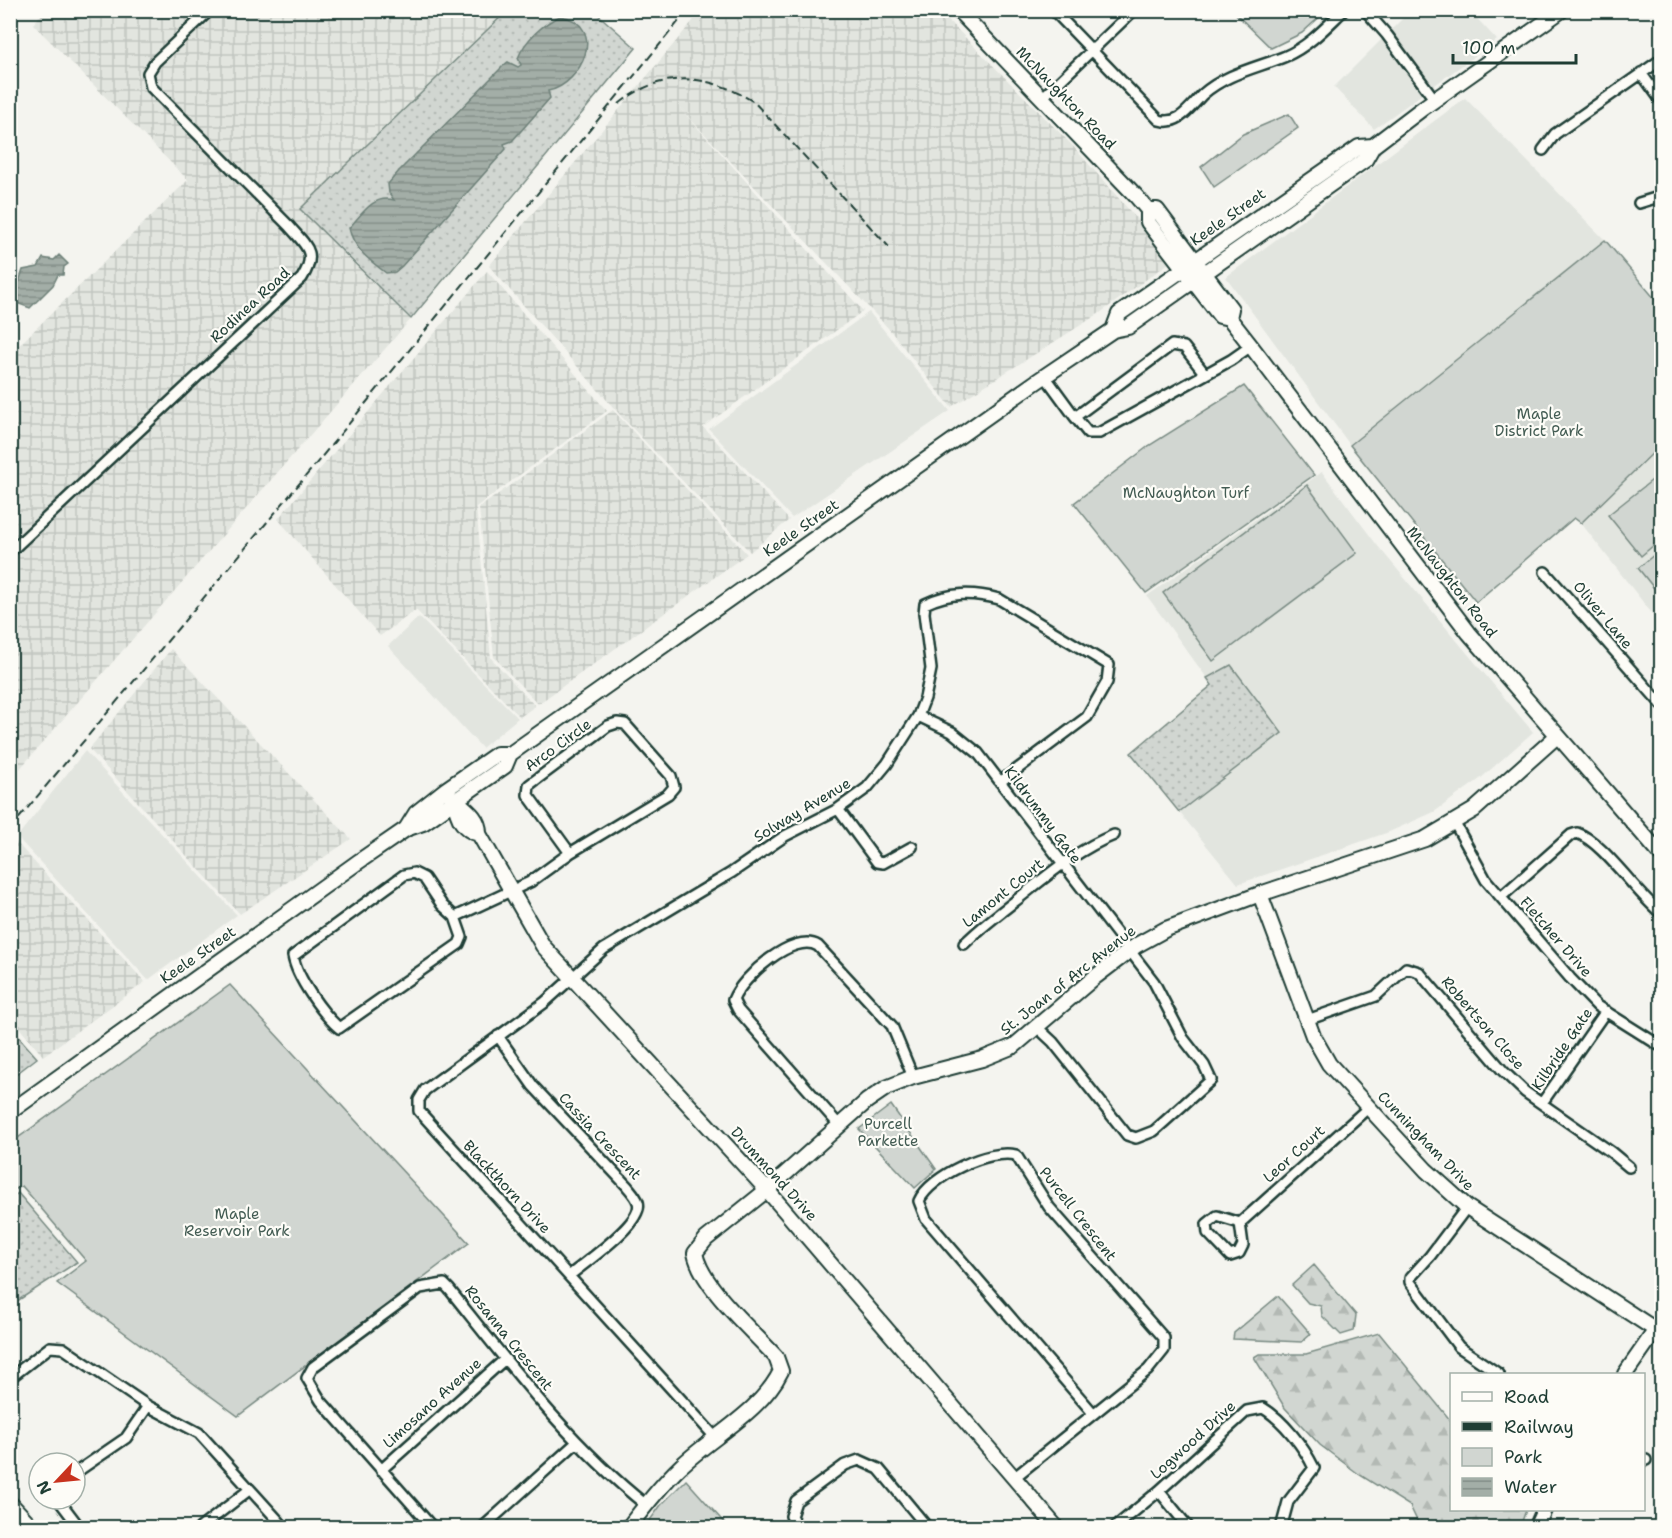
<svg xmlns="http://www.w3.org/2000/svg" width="1672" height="1538" font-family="'Shantell Sans',sans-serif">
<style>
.built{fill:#e2e5df}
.industrial{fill:url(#industrial-grid)}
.grass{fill:url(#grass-dots);stroke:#788a82;stroke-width:1.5}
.forest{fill:url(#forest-firs);stroke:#788a82;stroke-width:1.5}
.green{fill:#d1d6d1;stroke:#788a82;stroke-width:1.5}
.water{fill:url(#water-rules);stroke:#6e8179;stroke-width:1.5}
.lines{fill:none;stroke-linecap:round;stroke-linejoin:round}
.street-casing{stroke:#1f3d34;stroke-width:14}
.secondary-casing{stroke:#1f3d34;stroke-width:18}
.street{stroke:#fdfcf7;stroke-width:9}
.secondary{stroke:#fdfcf7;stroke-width:14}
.rail{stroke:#1f3d34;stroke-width:2;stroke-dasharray:9 4.5;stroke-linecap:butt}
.labels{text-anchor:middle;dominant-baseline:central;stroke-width:4.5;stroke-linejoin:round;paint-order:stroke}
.street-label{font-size:15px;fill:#1f3d34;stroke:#fdfcf7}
.park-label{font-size:15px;fill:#435c53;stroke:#fdfcf7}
</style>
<defs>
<pattern id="industrial-grid" width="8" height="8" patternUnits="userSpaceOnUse" patternTransform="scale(1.5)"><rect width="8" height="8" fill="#e2e5df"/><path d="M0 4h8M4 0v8" fill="none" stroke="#c1c5c0"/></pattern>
<pattern id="grass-dots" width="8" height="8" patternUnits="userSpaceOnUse" patternTransform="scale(1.5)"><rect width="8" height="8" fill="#d1d6d1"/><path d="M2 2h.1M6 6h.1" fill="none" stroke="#b3b9b4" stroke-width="1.8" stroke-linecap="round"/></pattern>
<pattern id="forest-firs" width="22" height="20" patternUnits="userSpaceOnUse" patternTransform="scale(1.5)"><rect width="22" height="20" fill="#d1d6d1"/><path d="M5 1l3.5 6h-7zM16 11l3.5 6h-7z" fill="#b3b9b4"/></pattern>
<pattern id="water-rules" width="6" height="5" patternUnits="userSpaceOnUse" patternTransform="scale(1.5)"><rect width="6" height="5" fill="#a3aea7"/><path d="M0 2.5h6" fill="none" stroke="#848f89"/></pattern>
</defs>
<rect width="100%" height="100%" fill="#f4f4ef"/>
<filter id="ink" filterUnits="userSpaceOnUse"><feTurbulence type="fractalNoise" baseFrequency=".0167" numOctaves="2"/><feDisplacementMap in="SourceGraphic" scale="12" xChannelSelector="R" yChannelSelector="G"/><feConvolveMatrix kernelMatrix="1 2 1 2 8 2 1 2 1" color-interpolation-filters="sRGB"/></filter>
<g filter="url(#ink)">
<!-- built -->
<path class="built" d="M1410 11H1470L1497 40 1374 129 1334 87Z
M1465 98 1605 240 1350 445 1226 277Z
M869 312 950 411 792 518 709 429Z
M1661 445V625L1581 523Z
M1322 472 1377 545 1533 732 1480 779 1434 812 1389 832 1238 884 1131 753 1212 685 1147 596Z
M419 617 518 718 482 748 388 646Z
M85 751 237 915 148 980 17 837Z"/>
<!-- industrial -->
<path class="industrial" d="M45 10 507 11 300 209 411 319 11 779V353L188 180 33 24Z
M702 10 939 11 1071 144 1173 260 1100 313 951 407 889 329 678 106 863 311 703 427 789 520 750 552 620 415 489 266Z
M487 271 607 411 476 507 491 658 535 706 520 717 416 610 380 636 278 519Z
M613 410 747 554 538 704 494 657 479 508Z
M171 649 351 839 240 914 89 749Z
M15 841 145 982 43 1056 11 1018 10 846Z"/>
<!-- grass -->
<path class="grass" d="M507 11H594L636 48 411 319 300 209Z
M1231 665 1282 733 1179 812 1131 753 1212 685 1207 678Z
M10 1027 37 1058 11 1078H10Z
M18 1193 77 1262 11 1305V1199Z"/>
<!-- forest -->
<path class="forest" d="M1314 1265 1356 1315 1354 1331 1341 1335 1322 1316 1321 1306 1308 1303 1292 1285Z
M1278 1296 1311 1334 1302 1342 1233 1339 1234 1333Z
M1379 1333 1451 1421 1452 1510H1526L1520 1527H1420L1410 1506 1360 1475 1320 1445 1285 1408 1254 1357 1259 1354H1306Z"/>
<!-- green -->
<path class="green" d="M1233 11H1326L1302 33 1271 48Z
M1289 114 1298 128 1214 187 1201 167 1243 134Z
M1605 240 1661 306V445L1581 523 1574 518 1476 602 1350 445Z
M1244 386 1314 475 1146 593 1074 503 1150 445Z
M1661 473V539L1641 556 1608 515Z
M1307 485 1357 553 1213 661 1163 593Z
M1661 549V597L1638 568Z
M230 985 469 1243 238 1416 57 1283 86 1261 22 1186 10 1192 11 1143Z
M891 1105 936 1169 915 1188 859 1129Z
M686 1480 728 1527H645L661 1505Z"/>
<!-- water -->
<path class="water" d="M560 16C609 24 582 85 548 91L550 98 512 141 504 144 506 149 402 266 395 272 386 273C370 261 353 248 349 228 362 214 373 194 394 200L389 193 388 184 399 171 504 65 508 62 518 67 521 65 518 58C525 40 543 24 560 16Z
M59 255 68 264 64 267 63 275H58L53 285 30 308 19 304 14 296 23 270 38 267 43 258 54 260Z"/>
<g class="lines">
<defs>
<path id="street" d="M1053 10 1159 120C1179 126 1190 107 1203 94 1227 73 1257 68 1286 56 1309 46 1326 27 1344 10
M1365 10 1387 35 1435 100
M1641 73 1662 102
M1042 98 1134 10
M1543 150 1555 134 1662 59
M1639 203 1662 196
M1205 374 1184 347 1172 345 1075 417 1088 433H1099L1231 360 1251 346
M1045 376 1075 417
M10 552 302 278C318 252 306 246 289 226L151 87 148 73 155 62 210 10
M1545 572 1662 705
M918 716 952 732 978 753 1154 982 1183 1038 1204 1065 1211 1080 1154 1131 1136 1138 1127 1135 1053 1042 1038 1028
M838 809 877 862 883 863 912 847
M1454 822 1486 880 1570 978 1597 1006 1662 1047
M414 873 424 878 442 905 455 917 462 937 459 944 339 1028C322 1013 297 978 293 956L404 875Z
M1501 897 1571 835 1577 833C1602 841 1637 894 1662 914
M455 917 530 882 570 853 668 794 674 787 671 776 625 724 617 723 608 726 529 785 528 795 570 853
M964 944C980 928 996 916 1014 902 1046 877 1076 850 1114 835
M1307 1020 1376 996 1406 968 1419 972 1503 1071 1525 1092 1611 1152 1629 1167
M498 1036 533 1086 627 1186C630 1190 636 1196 638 1202 645 1222 584 1263 569 1276
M1542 1103 1606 1011
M839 1125 738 1010 733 1000C742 977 794 931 818 946L892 1026 913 1077
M1467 1207 1430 1256 1410 1278V1282L1459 1347 1499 1374
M1217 1216 1240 1223 1243 1245 1239 1253 1230 1256 1208 1233 1207 1224Z
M1240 1223 1369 1107
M10 1378 50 1347 63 1348 148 1406 199 1433 285 1528
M715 1437 419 1111V1100L425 1090 544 1003 604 949 731 873 785 836 838 809 867 788 887 764 918 716 925 698 931 669 924 613 925 604C950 592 973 592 999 599L1109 665 1107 682 1087 717 1000 782
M1644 1460H1646
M381 1470 505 1359
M75 1473 126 1438 148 1406
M1015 1477 1148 1370 1164 1350V1338L1049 1207 1016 1155C990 1148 930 1176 919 1201L926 1219 1093 1413
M1159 1491 1189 1528
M58 1499 80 1528
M200 1528 249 1490
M433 1528 321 1401 307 1378 313 1367 420 1288 444 1284 449 1289C510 1365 569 1444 646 1505
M482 1528 576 1443
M798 1528 791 1516 796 1501 845 1465 859 1460 879 1469 928 1528
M1114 1528 1159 1491 1247 1411 1263 1408C1283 1420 1304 1447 1314 1468L1288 1502 1281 1528"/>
<path id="secondary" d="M958 10 1136 196 1148 210V222L1220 316 1229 318 1251 346 1469 633 1662 856
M1148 210H1157L1231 309 1229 318
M1113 330 1119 314 1359 147 1373 146
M445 790C457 805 480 813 479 834L543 946 767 1190 1057 1528
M454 801C458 817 462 830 479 834
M406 829 416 813 445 790 497 754H510
M1260 894 1313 1036 1329 1064 1426 1170 1467 1207 1662 1334
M10 1112 358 862 406 829 423 823 505 766 510 754 1036 382 1113 330 1128 327 1365 160 1373 146 1423 108 1562 10
M1625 1374 1662 1321
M10 1503 33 1528
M628 1528C644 1507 661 1485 680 1467 712 1436 761 1412 781 1371L776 1357C752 1330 702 1288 695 1253L706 1239 767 1190 867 1101 886 1088 913 1077 982 1059 1014 1046 1095 977 1137 945 1166 929 1260 894 1425 839 1474 810 1557 736
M1536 1528 1544 1510"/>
</defs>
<!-- street casing -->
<use href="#street" class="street-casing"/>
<!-- secondary casing -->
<use href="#secondary" class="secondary-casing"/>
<!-- street -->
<use href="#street" class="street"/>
<!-- secondary -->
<use href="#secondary" class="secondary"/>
<!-- rail -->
<path class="rail" d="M619 104C661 69 710 74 754 102L889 247
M10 829 320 459 688 10"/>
</g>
</g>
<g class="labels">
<!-- street labels -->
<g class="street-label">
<text transform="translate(1066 98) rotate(46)">McNaughton Road</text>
<text transform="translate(1228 217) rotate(-35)">Keele Street</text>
<text transform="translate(250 305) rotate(-43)">Rodinea Road</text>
<text transform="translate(801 528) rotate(-35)">Keele Street</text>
<text transform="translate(1452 582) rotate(52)">McNaughton Road</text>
<text transform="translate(1603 615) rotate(50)">Oliver Lane</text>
<text transform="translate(558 745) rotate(-36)">Arco Circle</text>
<text transform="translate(802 810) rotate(-31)">Solway Avenue</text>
<text transform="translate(1043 815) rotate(53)">Kildrummy Gate</text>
<text transform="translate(1003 893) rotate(-39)">Lamont Court</text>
<text transform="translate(1556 937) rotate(49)">Fletcher Drive</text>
<text transform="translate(198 955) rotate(-35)">Keele Street</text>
<text transform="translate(1068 980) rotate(-38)">St. Joan of Arc Avenue</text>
<text transform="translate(1483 1023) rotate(49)">Robertson Close</text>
<text transform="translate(1562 1049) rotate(-56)">Kilbride Gate</text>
<text transform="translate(600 1136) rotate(47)">Cassia Crescent</text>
<text transform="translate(1426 1141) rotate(46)">Cunningham Drive</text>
<text transform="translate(1294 1154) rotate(-42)">Leor Court</text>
<text transform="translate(774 1174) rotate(48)">Drummond Drive</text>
<text transform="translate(507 1187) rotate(47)">Blackthorn Drive</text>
<text transform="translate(1078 1214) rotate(52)">Purcell Crescent</text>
<text transform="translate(509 1338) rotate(51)">Rosanna Crescent</text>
<text transform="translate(432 1403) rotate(-42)">Limosano Avenue</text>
<text transform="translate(1193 1440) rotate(-42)">Logwood Drive</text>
</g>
<!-- park labels -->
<g class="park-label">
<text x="1539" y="414">Maple<tspan x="1539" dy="17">District Park</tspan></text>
<text x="1186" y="493">McNaughton Turf</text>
<text x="888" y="1124">Purcell<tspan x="888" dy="17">Parkette</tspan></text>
<text x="237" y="1214">Maple<tspan x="237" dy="17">Reservoir Park</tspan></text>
</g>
</g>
<!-- margin -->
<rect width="1672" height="1538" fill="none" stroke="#fdfcf7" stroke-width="36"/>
<rect x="18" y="18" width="1636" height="1502" fill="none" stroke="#1f3d34" stroke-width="2" filter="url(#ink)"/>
<!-- legend -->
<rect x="1450" y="1373" width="195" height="138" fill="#fdfcf7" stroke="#a4b0a9" stroke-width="1.5"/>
<rect x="1462" y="1392" width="30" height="9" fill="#fdfcf7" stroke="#a4b0a9" stroke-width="1.5"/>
<text x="1504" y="1403" font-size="18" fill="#1f3d34">Road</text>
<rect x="1462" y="1422" width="30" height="9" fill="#1f3d34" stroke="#a4b0a9" stroke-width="1.5"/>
<text x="1504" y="1433" font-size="18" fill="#1f3d34">Railway</text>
<rect x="1462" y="1448" width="30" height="18" fill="#d1d6d1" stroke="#a4b0a9" stroke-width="1.5"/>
<text x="1504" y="1463" font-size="18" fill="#1f3d34">Park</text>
<rect x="1462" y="1478" width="30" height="18" fill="url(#water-rules)" stroke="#a4b0a9" stroke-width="1.5"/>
<text x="1504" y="1493" font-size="18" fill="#1f3d34">Water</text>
<!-- north arrow -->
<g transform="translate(57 1481) rotate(244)"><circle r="28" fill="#fdfcf7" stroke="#a4b0a9" stroke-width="1.5"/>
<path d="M0-4.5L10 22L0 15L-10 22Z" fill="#c8321e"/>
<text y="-9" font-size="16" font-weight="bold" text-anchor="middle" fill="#1f3d34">N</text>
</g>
<!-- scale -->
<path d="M1453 54v9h123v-9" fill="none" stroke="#1f3d34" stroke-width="3"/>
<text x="1462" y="54" font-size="18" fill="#1f3d34" stroke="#fdfcf7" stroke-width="4.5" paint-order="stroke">100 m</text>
</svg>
